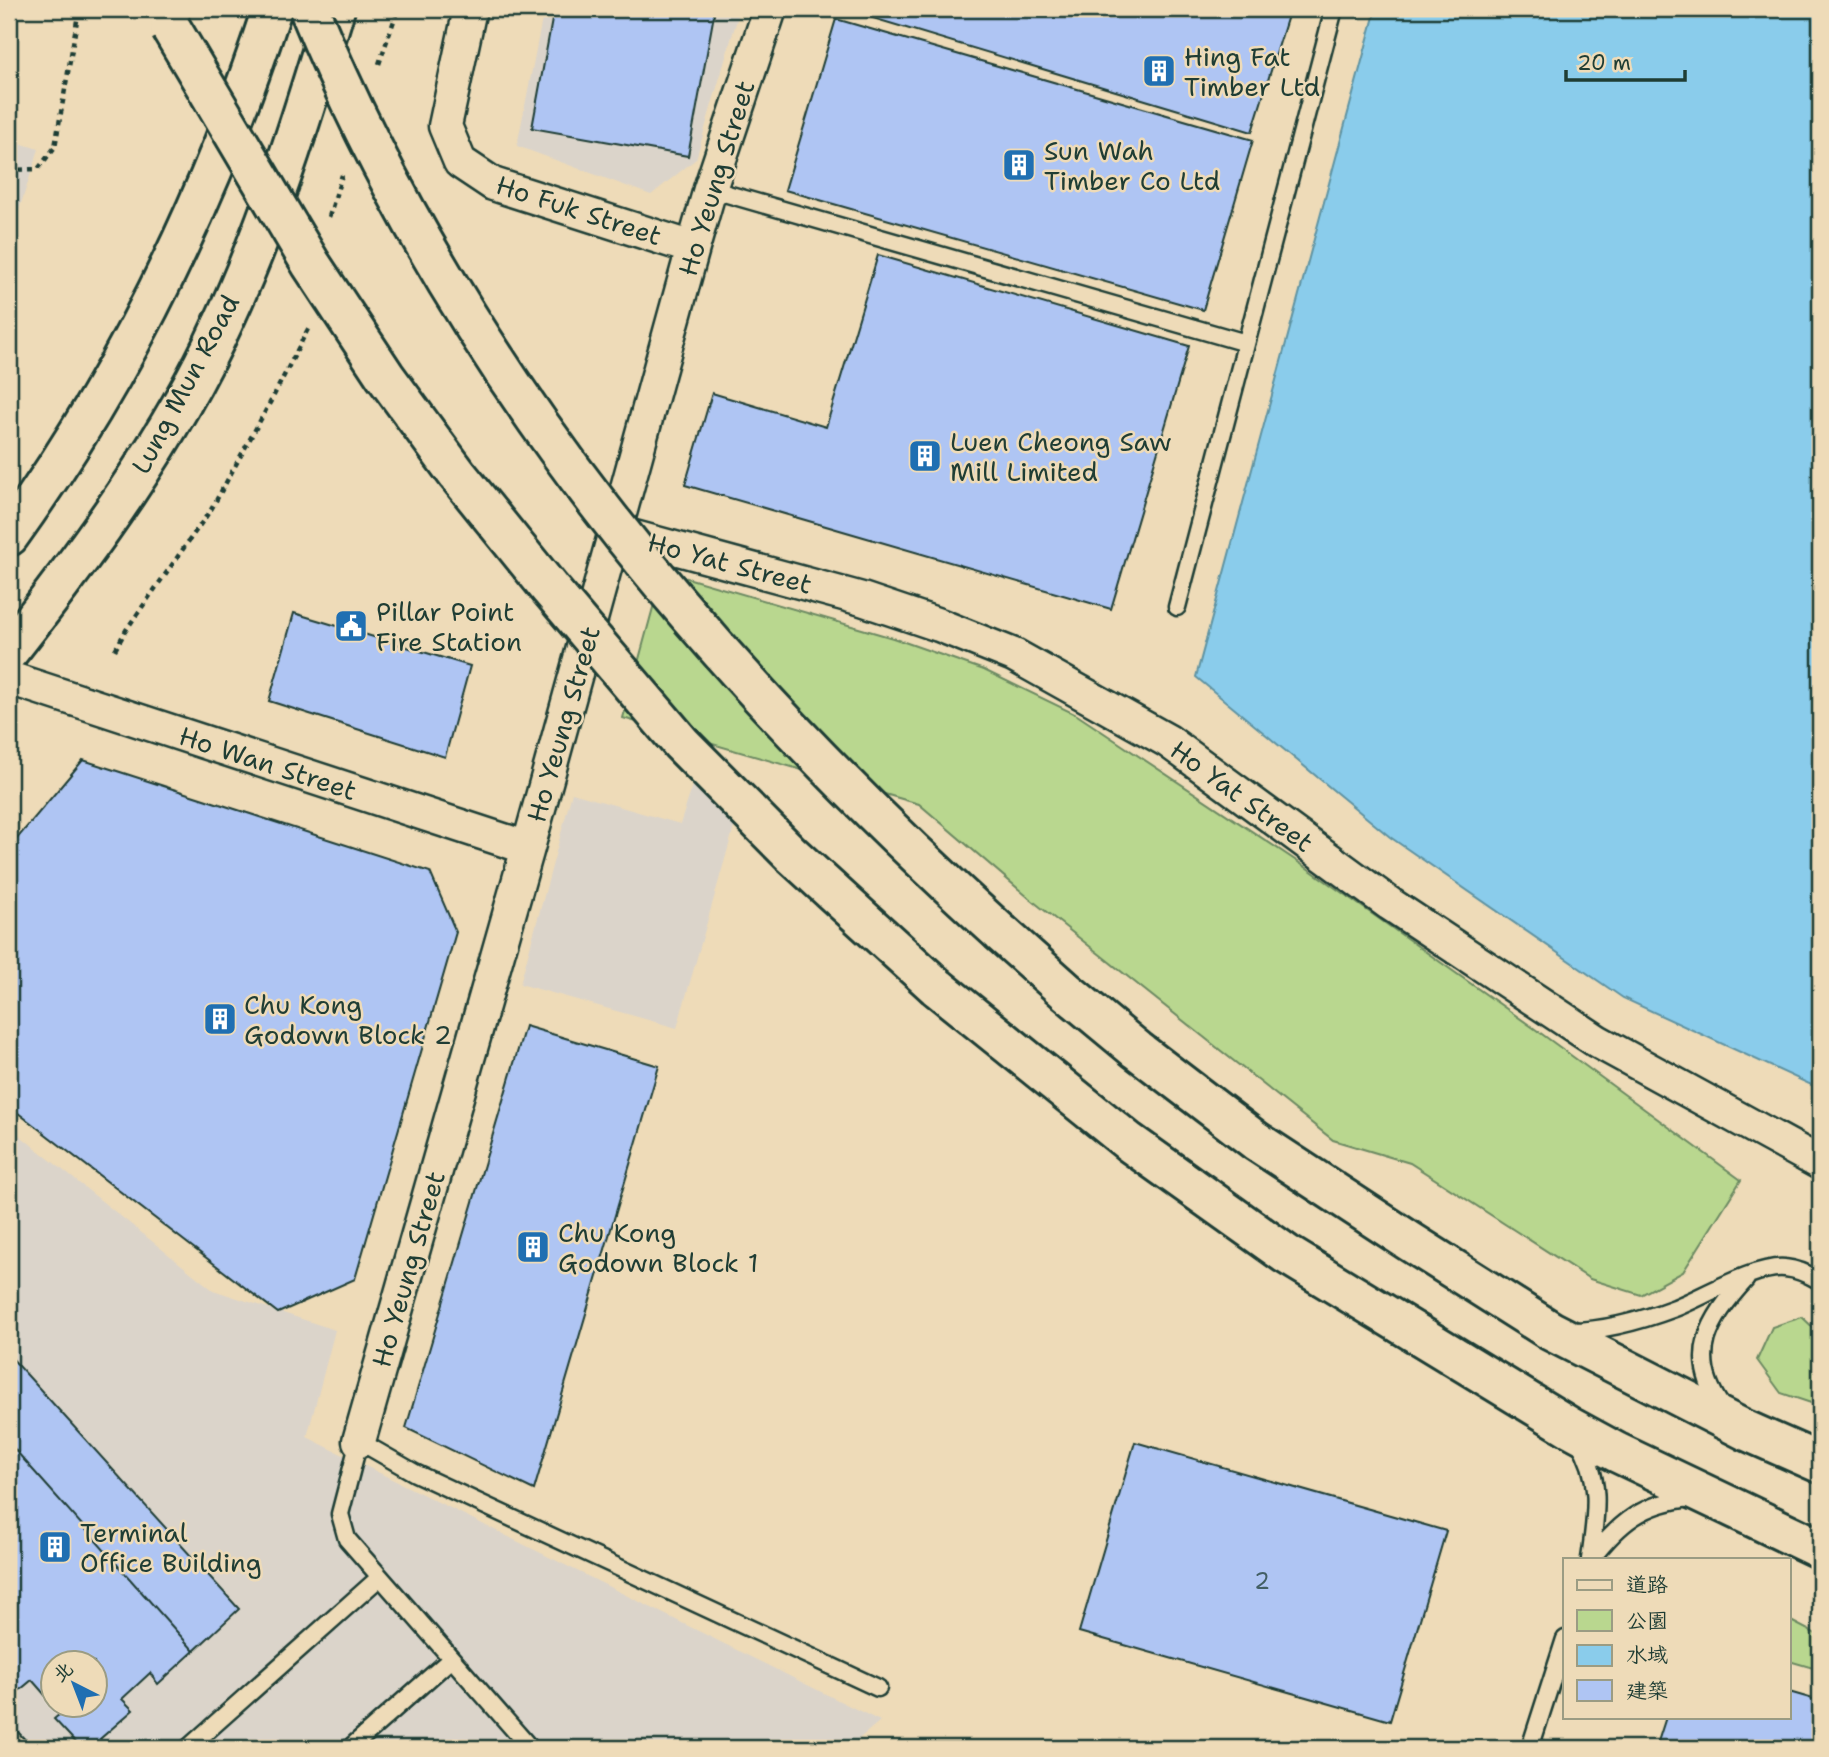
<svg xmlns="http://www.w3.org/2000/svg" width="1829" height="1757" font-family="'Shantell Sans','LXGW WenKai TC',sans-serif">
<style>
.built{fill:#dbd4ca;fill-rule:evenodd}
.green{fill:#b9d78f;stroke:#6c8a62;stroke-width:2}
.water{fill:#8acceb;stroke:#5f93a2;stroke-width:2}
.building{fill:#afc5f3;stroke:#1f3d34;stroke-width:2}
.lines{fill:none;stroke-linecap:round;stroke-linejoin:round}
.service-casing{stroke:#1f3d34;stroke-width:21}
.minor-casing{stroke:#1f3d34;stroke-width:37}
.secondary-casing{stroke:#1f3d34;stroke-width:44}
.motorway-casing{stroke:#1f3d34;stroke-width:44}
.path{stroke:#1f3d34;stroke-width:4.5;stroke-dasharray:5 5;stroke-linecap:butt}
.service{stroke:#eedbb8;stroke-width:16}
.minor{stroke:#eedbb8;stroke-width:32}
.secondary{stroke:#eedbb8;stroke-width:38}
.motorway{stroke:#eedbb8;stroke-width:38}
.motorway-bridge-casing{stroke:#1f3d34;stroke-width:44;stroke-linecap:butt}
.motorway-bridge{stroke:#eedbb8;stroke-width:38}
.labels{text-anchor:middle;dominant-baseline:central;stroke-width:5;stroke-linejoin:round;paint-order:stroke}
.number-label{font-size:23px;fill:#435f64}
.poi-label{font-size:26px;fill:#1f3d34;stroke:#eedbb8;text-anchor:start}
.street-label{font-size:26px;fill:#1f3d34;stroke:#eedbb8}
</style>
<rect width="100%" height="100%" fill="#eedbb8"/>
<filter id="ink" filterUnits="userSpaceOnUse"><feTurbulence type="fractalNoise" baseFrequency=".0143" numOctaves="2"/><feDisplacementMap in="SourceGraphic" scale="14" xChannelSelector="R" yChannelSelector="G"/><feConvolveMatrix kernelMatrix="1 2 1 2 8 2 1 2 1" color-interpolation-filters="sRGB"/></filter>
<g filter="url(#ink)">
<!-- built -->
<path class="built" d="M544 9H740L696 159 651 195 517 146Z
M9 140 39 149 9 240Z
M696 776 744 792 677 1028 520 984 572 793 680 824Z
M9 1127 213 1290 335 1330 307 1437 880 1721 848 1748H9ZM52 1662H94V1704H52Z"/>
<!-- green -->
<path class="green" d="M663 571 893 638 984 670 1077 715 1310 870 1535 1029 1741 1180 1683 1272 1641 1295 1590 1279 1410 1163 1333 1140 1029 898 919 804 623 718Z
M1802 1317 1820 1334V1406L1781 1393 1757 1360 1772 1327Z
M1789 1620 1820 1636V1670L1789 1661Z"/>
<!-- water -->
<path class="water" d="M1376 9H1820V1089L1623 998 1390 837 1196 677Z"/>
<!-- building -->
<path class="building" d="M554 9H715L688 156 532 128Z
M843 9H1290L1252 132Z
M836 19 1253 140 1203 310 785 190Z
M878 255 1189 346 1111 609 685 485 712 393 826 427Z
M294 613 470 666 445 757 269 701Z
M83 760 430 872 456 932 355 1279 278 1313 9 1106V848Z
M525 1026 659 1066 534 1490 406 1428Z
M9 1355 239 1609 194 1651 9 1443Z
M1135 1442 1446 1531 1390 1721 1079 1632Z
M9 1443 194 1651 158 1684 150 1673 122 1699 133 1710 100 1739 107 1748H81L54 1719 61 1713 54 1704H94V1662H52V1703L32 1680 15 1694 9 1687Z
M1789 1692 1820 1701V1748H1656L1666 1717H1789Z"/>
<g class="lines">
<defs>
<path id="service" d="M710 189 1246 343
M1177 607 1334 9
M1570 1331C1605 1331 1643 1320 1675 1308 1703 1297 1756 1265 1785 1268 1798 1269 1810 1275 1820 1281
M1722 1407C1686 1356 1709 1319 1746 1279
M1578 1440C1603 1480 1596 1515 1590 1559
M1591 1559C1620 1522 1643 1503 1691 1498
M9 1736 20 1748
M188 1748 380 1577
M350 1748 451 1659
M530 1748 347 1539 340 1514 359 1441 415 1473 878 1688
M1530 1748 1565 1639"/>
<path id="minor" d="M470 9 445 126 460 162 493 184 693 248
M616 532 862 599 939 625 1014 655 1168 741 1390 904 1597 1041 1820 1163
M9 678 528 848
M359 1441 528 848 693 248 710 189 770 9"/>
<path id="secondary" d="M9 536C125 376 211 197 272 9
M9 651C88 551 170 440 223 323 270 222 303 115 335 9"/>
<path id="motorway" d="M1001 933 1067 992 1137 1050 1256 1141 1409 1241 1551 1331 1745 1430 1820 1463
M937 987 1129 1142 1286 1254 1570 1427 1616 1452 1820 1549"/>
</defs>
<!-- service casing -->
<use href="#service" class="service-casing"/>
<!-- minor casing -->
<use href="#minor" class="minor-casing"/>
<!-- secondary casing -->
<use href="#secondary" class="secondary-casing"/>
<!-- motorway casing -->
<use href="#motorway" class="motorway-casing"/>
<!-- path -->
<path class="path" d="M379 64 398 9
M9 170 38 169 55 147 79 9
M329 217 342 175
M115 650 126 630 212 508 272 399 308 329"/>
<!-- service -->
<use href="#service" class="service"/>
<!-- minor -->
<use href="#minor" class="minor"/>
<!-- secondary -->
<use href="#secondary" class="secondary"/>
<!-- motorway -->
<use href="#motorway" class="motorway"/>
<defs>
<path id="motorway-bridge" d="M309 9C461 376 709 669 1001 933
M171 28 311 264 385 376 457 474 550 589 681 743 791 854 937 987"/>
</defs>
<!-- motorway-bridge casing -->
<use href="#motorway-bridge" class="motorway-bridge-casing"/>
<!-- motorway-bridge -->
<use href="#motorway-bridge" class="motorway-bridge"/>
</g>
</g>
<!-- icons -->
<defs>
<symbol id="building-square" viewBox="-11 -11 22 22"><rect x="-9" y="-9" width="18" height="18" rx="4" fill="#1f6fb2" stroke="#eedbb8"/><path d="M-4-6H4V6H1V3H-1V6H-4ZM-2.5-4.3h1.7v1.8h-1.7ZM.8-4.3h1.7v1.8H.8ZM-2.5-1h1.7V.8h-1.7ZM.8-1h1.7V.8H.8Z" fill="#fff"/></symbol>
<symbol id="civic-square" viewBox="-11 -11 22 22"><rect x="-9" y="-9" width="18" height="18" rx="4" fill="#1f6fb2" stroke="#eedbb8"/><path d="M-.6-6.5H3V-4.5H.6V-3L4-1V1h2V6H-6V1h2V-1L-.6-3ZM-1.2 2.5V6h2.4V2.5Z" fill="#fff"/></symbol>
</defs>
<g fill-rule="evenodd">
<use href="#building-square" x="1140" y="52" width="38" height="38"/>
<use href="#building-square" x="1000" y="146" width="38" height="38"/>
<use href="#building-square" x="906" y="437" width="38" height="38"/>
<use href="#civic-square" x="332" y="607" width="38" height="38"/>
<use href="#building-square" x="201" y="1000" width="38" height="38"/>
<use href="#building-square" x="514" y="1228" width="38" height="38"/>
<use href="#building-square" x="36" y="1528" width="38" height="38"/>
</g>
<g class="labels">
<!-- number labels -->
<g class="number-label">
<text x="1262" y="1581">2</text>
</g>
<!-- poi labels -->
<g class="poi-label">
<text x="1184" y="56">Hing Fat<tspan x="1184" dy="30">Timber Ltd</tspan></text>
<text x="1044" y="150">Sun Wah<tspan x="1044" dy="30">Timber Co Ltd</tspan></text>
<text x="950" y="441">Luen Cheong Saw<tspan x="950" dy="30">Mill Limited</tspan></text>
<text x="376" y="611">Pillar Point<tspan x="376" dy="30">Fire Station</tspan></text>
<text x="244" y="1004">Chu Kong<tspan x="244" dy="30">Godown Block 2</tspan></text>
<text x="558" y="1232">Chu Kong<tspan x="558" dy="30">Godown Block 1</tspan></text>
<text x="80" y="1532">Terminal<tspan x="80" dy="30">Office Building</tspan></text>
</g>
<!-- street labels -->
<g class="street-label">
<text transform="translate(716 178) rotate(-73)">Ho Yeung Street</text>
<text transform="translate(579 210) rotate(18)">Ho Fuk Street</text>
<text transform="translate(185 384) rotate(-62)">Lung Mun Road</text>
<text transform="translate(730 563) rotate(15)">Ho Yat Street</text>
<text transform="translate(563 724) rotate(-74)">Ho Yeung Street</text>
<text transform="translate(268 763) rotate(18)">Ho Wan Street</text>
<text transform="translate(1242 796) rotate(36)">Ho Yat Street</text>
<text transform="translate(408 1269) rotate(-74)">Ho Yeung Street</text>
</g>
</g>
<!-- margin -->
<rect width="1829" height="1757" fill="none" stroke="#eedbb8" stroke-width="35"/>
<rect x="18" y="18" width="1794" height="1722" fill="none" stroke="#1f3d34" stroke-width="2.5" filter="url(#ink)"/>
<!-- legend -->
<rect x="1563" y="1558" width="228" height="161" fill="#eedbb8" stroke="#9b9c83" stroke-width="2"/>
<rect x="1577" y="1580" width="35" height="10" fill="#eedbb8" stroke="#9b9c83" stroke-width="2"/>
<text x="1626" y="1592" font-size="21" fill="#1f3d34">道路</text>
<rect x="1577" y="1610" width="35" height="21" fill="#b9d78f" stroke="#9b9c83" stroke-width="2"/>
<text x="1626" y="1628" font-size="21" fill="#1f3d34">公園</text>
<rect x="1577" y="1645" width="35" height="21" fill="#8acceb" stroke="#9b9c83" stroke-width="2"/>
<text x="1626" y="1662" font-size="21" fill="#1f3d34">水域</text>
<rect x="1577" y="1680" width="35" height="21" fill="#afc5f3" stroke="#9b9c83" stroke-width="2"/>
<text x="1626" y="1698" font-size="21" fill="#1f3d34">建築</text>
<!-- north arrow -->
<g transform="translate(74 1684) rotate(318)"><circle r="33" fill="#eedbb8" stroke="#9b9c83" stroke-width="2"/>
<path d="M0-5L12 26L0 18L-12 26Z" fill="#1f6fb2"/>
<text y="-10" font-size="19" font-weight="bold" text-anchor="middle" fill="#1f3d34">北</text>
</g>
<!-- scale -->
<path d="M1566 70v10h119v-10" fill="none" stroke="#1f3d34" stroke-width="3.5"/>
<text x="1577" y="70" font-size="21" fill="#1f3d34" stroke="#eedbb8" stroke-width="5" paint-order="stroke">20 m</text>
</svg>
